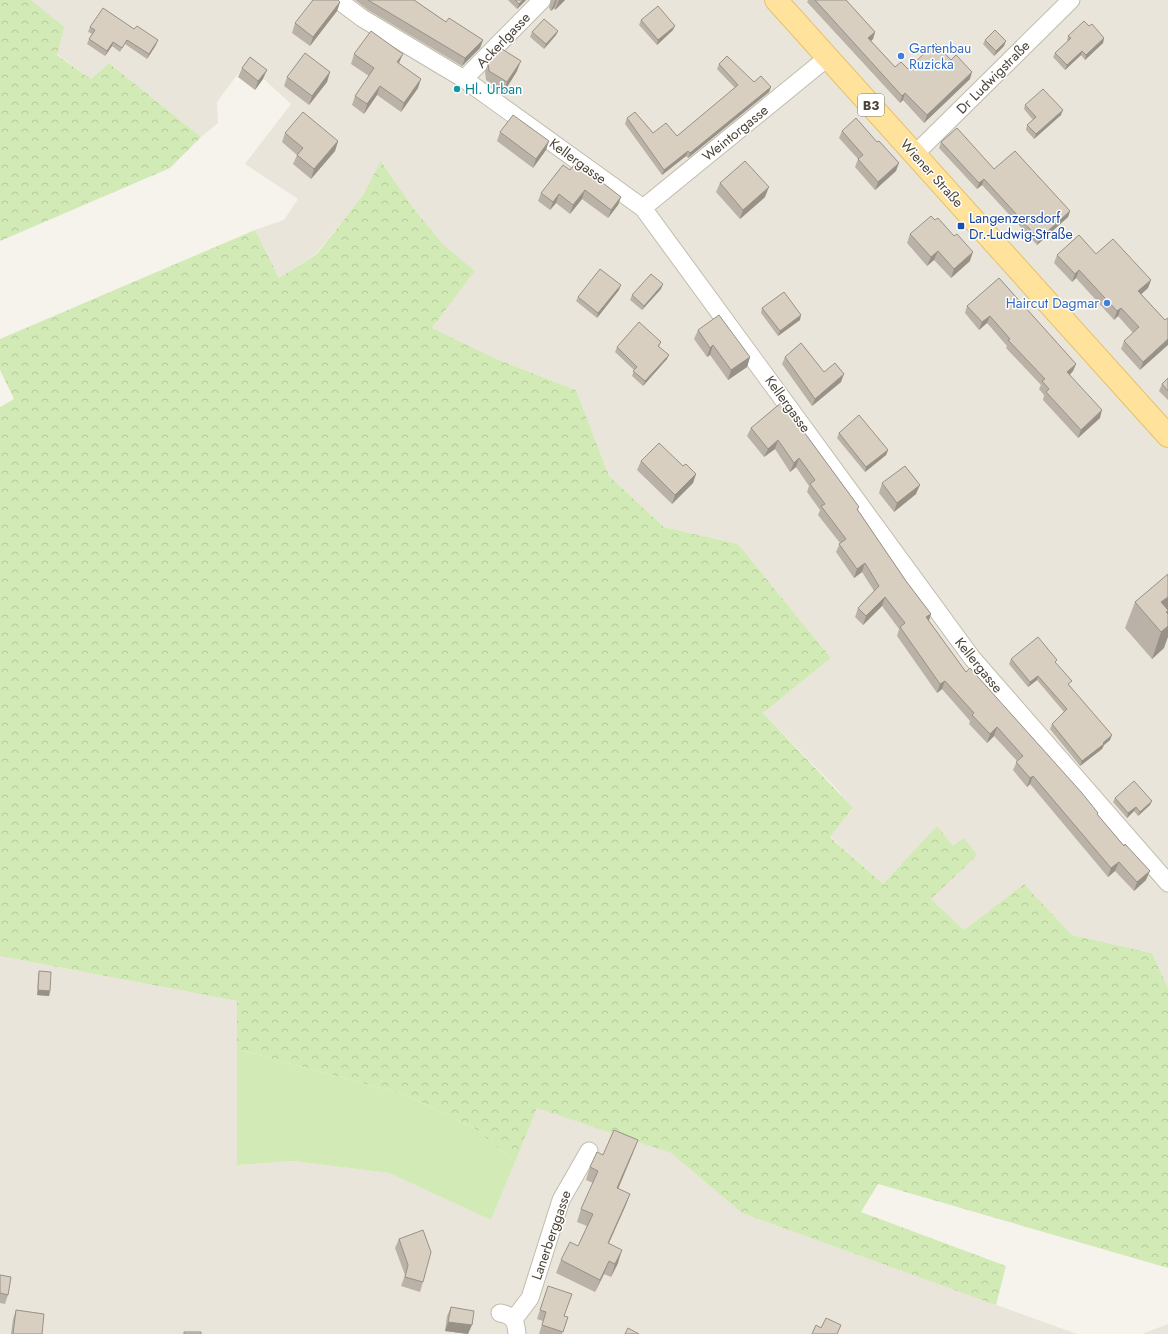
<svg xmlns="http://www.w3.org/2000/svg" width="1168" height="1334" font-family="Jost,sans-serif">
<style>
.residential{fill:#eae5da}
.green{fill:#d2eab5}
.forest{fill:url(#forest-crowns)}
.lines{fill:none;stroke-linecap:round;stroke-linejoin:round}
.minor-casing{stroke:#c2bbae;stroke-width:19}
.primary-casing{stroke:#e6c16a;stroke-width:24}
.minor{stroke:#fff;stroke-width:17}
.primary{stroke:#ffe39c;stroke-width:22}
.wall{fill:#bab2a6}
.shaded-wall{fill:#979187}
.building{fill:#d8cfc1;stroke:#979187}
.shop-dot{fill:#3f7fe0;stroke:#fff;stroke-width:1.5}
.culture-dot{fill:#0f9aa8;stroke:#fff;stroke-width:1.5}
.transit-dot{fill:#1a4fb4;stroke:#fff;stroke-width:1.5}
.labels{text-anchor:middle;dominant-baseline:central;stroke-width:3;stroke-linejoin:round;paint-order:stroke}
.shield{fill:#fff;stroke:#817c74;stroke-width:1}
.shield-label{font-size:13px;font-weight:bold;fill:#4b4439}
.street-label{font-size:14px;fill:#4b4439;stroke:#fff}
.shop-label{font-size:14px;fill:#366cbe;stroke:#fff;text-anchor:start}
.culture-label{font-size:14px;fill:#0d838f;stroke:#fff;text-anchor:start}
.transit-label{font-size:14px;fill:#164399;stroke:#fff;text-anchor:start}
</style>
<defs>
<pattern id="forest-crowns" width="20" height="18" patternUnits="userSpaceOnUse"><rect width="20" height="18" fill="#d2eab5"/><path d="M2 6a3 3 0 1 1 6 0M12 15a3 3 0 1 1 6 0" fill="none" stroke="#b6ca9c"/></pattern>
</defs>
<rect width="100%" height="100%" fill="#f6f3ec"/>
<!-- residential -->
<path class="residential" d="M31 0H1168V988L1152 953 1072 935 1024 884 964 930 931 899 953 847 937 827 883 884 830 836 853 809 835 787 763 713 831 658 738 544 664 527 609 476 576 390 494 358 432 328 475 271 443 244 414 209 382 162 363 195 316 254 279 278 255 230 284 220 298 199 245 164 291 104 246 63 217 102 218 123 201 137 109 63 91 79 57 54Z
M0 956 237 1001V1165L293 1161 389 1173 491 1220 538 1105 671 1153 742 1213 1077 1334H0Z
M1168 1324V1334H1142Z"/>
<!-- green -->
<path class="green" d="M237 1049 406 1095 474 1128 515 1162 491 1220 389 1173 293 1161 237 1165Z"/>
<!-- forest -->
<path class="forest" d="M0 0H31L64 27 57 55 91 79 109 63 201 137 170 168 0 241Z
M381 161 414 209 443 244 475 271 432 328 494 358 576 390 609 476 664 527 738 544 831 658 763 713 853 808 830 837 883 884 937 826 953 846 964 838 977 855 931 899 964 930 1024 884 1072 935 1152 953 1168 988V1268L878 1184 861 1212 1006 1266 996 1305 742 1213 671 1153 537 1108 515 1162 474 1128 406 1095 237 1049V1001L0 956V407L14 399 0 370V339L255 230 279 278 317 254 363 195Z"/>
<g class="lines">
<defs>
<path id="minor" d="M338 0 362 18 464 79 643 208 972 658 1168 883
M464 79 542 0
M915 154 1071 0
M643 208 827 58
M500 1313C513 1315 516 1321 517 1334
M514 1319 530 1298 561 1200 589 1151"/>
<path id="primary" d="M776 0 1168 436"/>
</defs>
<!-- minor casing -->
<use href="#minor" class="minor-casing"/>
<!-- primary casing -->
<use href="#primary" class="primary-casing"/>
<!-- minor -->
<use href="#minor" class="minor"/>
<!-- primary -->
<use href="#primary" class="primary"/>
</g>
<!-- wall -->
<path class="wall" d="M355 0H414L446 22 483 40 480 48 462 66 368 10Z
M508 0H526L517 9Z
M551 0H565L555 10 554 8 551 11 549 8Z
M808 0H846L875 32 873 39 871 41 895 67 970 79 924 123 903 100 900 103 807 2Z
M340 2 337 11 310 46 292 33 295 23Z
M641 20 673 30 657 45 639 25Z
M1089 26 1104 38 1103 43 1085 60 1081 55 1065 70 1053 57 1055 53 1068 41 1067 40 1068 36Z
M90 27 156 45 147 59 125 44 120 52 112 46 105 56 87 44 89 39 92 34 88 32Z
M558 31 556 35 544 49 530 37 532 32Z
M985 40 1004 46 994 56 983 44Z
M354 54 399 63 418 88 401 112 377 95 364 114 352 105 355 96 369 76 351 64Z
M488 63 517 71 504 92 486 80 485 72Z
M719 64 754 82 771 87 769 92 688 158 686 156 662 175 625 124 627 118 653 133 677 136 735 88 717 69Z
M242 68 263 79 255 90 238 77Z
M330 72 327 82 309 105 284 86 287 77Z
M1025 105 1061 115 1034 139 1026 130 1027 125 1033 120 1024 109Z
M842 131 877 142 896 171 875 190 855 167 858 159 839 138Z
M500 132 549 141 546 150 533 168 497 141Z
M285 133 338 141 335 151 311 179 293 164 297 155 282 142Z
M941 142 994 169 1070 211 1068 217 1037 245 982 185 977 189 939 148Z
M570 170 621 197 618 205 608 218 582 199 570 214 556 203 550 210 538 201 541 193Z
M720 183 765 197 740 219 716 192Z
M910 234 970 261 951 278 934 260 927 266 907 243Z
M1096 254 1151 280 1148 288 1141 294 1165 320 1140 370 1121 349 1124 341 1133 333 1118 316 1114 320 1076 278 1072 282 1054 263 1057 255Z
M999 278 1076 364 1073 371 1070 375 1100 418 1078 438 1043 400 1044 395 1039 389 1041 385 1006 348 1007 346 987 323 979 330 965 313 967 306Z
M661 289 642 310 630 300 632 295Z
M619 290 597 318 576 301 578 297Z
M762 308 800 320 778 336 761 313Z
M698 330 750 357 747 367 728 380 710 355 707 357 694 339Z
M661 342 659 347 667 359 643 386 632 376 634 370 615 352 617 347Z
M785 357 841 382 812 406 782 364Z
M1168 378V400L1159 391 1162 384Z
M782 402 859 507 858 510 906 581 931 614 929 621 966 672 1098 813V815L1146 880 1134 891 1115 871 1108 877 1030 784 1027 787 1013 770 1017 761 994 736 987 743 969 724 970 721 942 689 937 693 897 636 899 629 882 606 863 625 855 617 858 608 874 591 862 572 854 578 836 552 840 543 818 515 820 510 807 492 809 486 796 467 790 472 775 449 764 457 747 436 751 428Z
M839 433 888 450 886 455 865 472 837 438Z
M641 461 683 466 696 474 693 483 672 504 637 470Z
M882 483 916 494 894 512 879 493Z
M1168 574 1164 648 1152 659 1125 628 1135 602Z
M1011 659 1056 663 1070 686 1110 740 1104 745 1102 749 1080 766 1050 729 1052 724 1064 712 1037 680 1028 687 1009 664Z
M1115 798 1150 805 1138 816 1134 811 1127 818 1113 802Z
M39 971 50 991 49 996 37 995 38 976Z
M633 1153 618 1189 630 1194 625 1207 609 1243 618 1263 611 1277 604 1274 595 1292 556 1273 561 1260 578 1246 587 1226 577 1222 581 1209 593 1183 586 1180 590 1167 603 1155Z
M399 1239 423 1282 420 1292 401 1286 405 1275 395 1248Z
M0 1275 8 1295 5 1304 0 1303Z
M548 1286 564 1316 568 1317 562 1334H539L543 1321 537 1319Z
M451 1307 468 1334 445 1331 447 1316Z
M16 1310 42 1334H11L13 1319Z"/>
<!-- shaded-wall -->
<path class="shaded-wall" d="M523 0H526L517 9 519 4Z
M556 0H557L554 8 551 11 555 1Z
M559 0H565L555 10Z
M340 2 337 11 310 46 313 37Z
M675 26 673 30 657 45 658 40Z
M558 31 556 35 544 49 546 44Z
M875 32 873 39 866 45 868 38Z
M1104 38 1103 43 1085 60 1086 55Z
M158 40 156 45 147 59 149 54Z
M483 40 480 48 462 66 465 58Z
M1006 41 1004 46 994 56 996 51Z
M113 42 112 46 105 56 107 51Z
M1082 51 1081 55 1065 70 1067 65Z
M403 54 399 63 397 62Z
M521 61 517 71 504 92 507 82Z
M267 70 263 79 255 90 258 81Z
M330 72 327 82 309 105 312 96Z
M972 72 970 79 924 123 927 115Z
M421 79 418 88 401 112 404 103Z
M380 86 377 95 364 114 367 104Z
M771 87 769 92 688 158 690 153Z
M905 93 903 100 900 103 902 96Z
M1063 110 1061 115 1034 139 1036 134Z
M338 141 335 151 311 179 314 169Z
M549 141 546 150 533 168 536 159Z
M688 151 686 156 662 175 664 170Z
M899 163 896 171 875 190 878 182Z
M984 179 982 185 977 189 979 183Z
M769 187 765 197 740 219 743 210Z
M585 190 582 199 570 214 573 205Z
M559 194 556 203 550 210 553 202Z
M621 197 618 205 608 218 611 210Z
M1070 211 1068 217 1037 245 1039 239Z
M938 251 934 260 927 266 931 257Z
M973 252 970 261 951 278 954 269Z
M1079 270 1076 278 1072 282 1075 274Z
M1151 280 1148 288 1135 300 1138 291Z
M663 284 661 289 642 310 644 306Z
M621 285 619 290 597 318 598 313Z
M1121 308 1118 316 1114 320 1117 311Z
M801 315 800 320 778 336 780 331Z
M990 316 987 323 979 330 982 322Z
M1168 339V345L1140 370 1143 362Z
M713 345 710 355 707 357 710 348Z
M669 355 667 359 643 386 645 381Z
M750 357 747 367 728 380 731 370Z
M1076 364 1073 371 1064 380 1067 372Z
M844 374 841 382 812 406 815 399Z
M1102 410 1100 418 1078 438 1081 430Z
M778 440 775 449 764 457 768 449Z
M888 450 886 455 865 472 866 467Z
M799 458 796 467 790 472 794 463Z
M696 474 693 483 672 504 675 495Z
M920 485 916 494 894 512 897 503Z
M865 563 862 572 854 578 857 569Z
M885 597 882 606 863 625 866 616Z
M1168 597V614L1161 631V602Z
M931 614 928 622 926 617Z
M1168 626V637L1164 648 1152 659 1161 632Z
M1038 676 1037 680 1028 687 1030 682Z
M945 681 942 689 937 693 940 684Z
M997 727 994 736 987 743 990 734Z
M1112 735 1110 740 1104 745 1102 749 1080 766 1082 761Z
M1033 776 1030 784 1027 787 1030 778Z
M1152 801 1150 805 1138 816 1140 812Z
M1136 807 1134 811 1127 818 1128 813Z
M1119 862 1115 871 1108 877 1111 868Z
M1150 871 1146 880 1134 891 1137 882Z
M38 990 50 991 49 996 37 995Z
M638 1140 633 1153 613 1201 617 1188Z
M630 1194 625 1207 603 1256 608 1243Z
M622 1250 618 1263 611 1277 615 1264Z
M609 1261 604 1274 595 1292 600 1280Z
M448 1322 472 1325 468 1334 445 1331Z"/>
<!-- building -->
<path class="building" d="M313 0H338L340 2 313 37 295 23Z
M368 0H414L446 22 449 18 483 40 465 58Z
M515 0H523L519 4Z
M815 0H846L875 32 868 38 895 67 901 62 908 69 935 43 951 60 956 55 972 72 927 115 905 93 902 96Z
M658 6 675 26 658 40 641 20Z
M103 8 134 29 137 26 158 40 149 54 127 40 122 48 113 42 107 51 89 39 95 30 90 27Z
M544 19 558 31 546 44 532 32Z
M1084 21 1089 26 1092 24 1104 38 1086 55 1082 51 1067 65 1055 53 1071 38 1068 36Z
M995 30 1006 41 996 51 985 40Z
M371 31 403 54 397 62 421 79 404 103 380 86 367 104 355 96 374 68 354 54Z
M502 49 521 61 507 82 489 71 488 63Z
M305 53 330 72 312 96 287 77Z
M727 56 754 82 761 76 771 87 690 153 688 151 664 170 627 118 635 112 653 133 666 123 677 136 738 85 719 64Z
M250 57 267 70 258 81 242 68Z
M1043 89 1063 110 1036 134 1027 125 1036 117 1025 105Z
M303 112 338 141 314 169 297 155 303 148 285 133Z
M513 115 549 141 536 159 500 132Z
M856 118 877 142 879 141 899 163 878 182 858 159 863 155 842 131Z
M957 128 994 169 1015 151 1070 211 1039 239 984 179 979 183 941 142Z
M745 161 769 187 743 210 720 183Z
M576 162 621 197 611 210 585 190 573 205 559 194 553 202 541 193 563 165 570 170Z
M931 216 935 220 938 218 954 236 957 234 973 252 954 269 938 251 931 257 910 234Z
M1079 235 1096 254 1113 239 1151 280 1138 291 1165 320 1168 318V339L1143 362 1124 341 1139 327 1121 308 1117 311 1079 270 1075 274 1057 255Z
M600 269 621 285 598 313 578 297Z
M651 274 663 284 644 306 632 295Z
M999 278 1076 364 1067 372 1102 410 1081 430 1046 392 1049 389 1042 381 1045 379 1008 340 1010 339 990 316 982 322 967 306Z
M784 292 801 315 780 331 762 308Z
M719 315 750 357 731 370 713 345 710 348 698 330Z
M639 322 661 342 658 346 669 355 645 381 633 371 637 367 617 347Z
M801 343 824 372 835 363 844 374 815 399 785 357Z
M1168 378V391L1162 384Z
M782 402 859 507 857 509 906 581 931 614 926 617 966 672 970 668 1082 793 1098 813 1097 814 1124 846 1125 844 1150 871 1137 882 1119 862 1111 868 1033 776 1030 778 1016 762 1023 756 997 727 990 734 972 715 974 713 945 681 940 684 900 627 905 623 885 597 866 616 858 608 879 586 865 563 857 569 839 544 846 539 821 506 825 504 810 484 815 480 799 458 794 463 778 440 768 449 751 428Z
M859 415 888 450 866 467 839 433Z
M659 443 683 466 686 464 696 474 675 495 641 461Z
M905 466 920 485 897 503 882 483Z
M1168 574V597L1161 602 1168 610V611L1166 612 1168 614V626L1161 632 1135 602Z
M1038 637 1057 660 1055 662 1072 681 1068 684 1112 735 1103 743 1104 744 1082 761 1052 724 1067 709 1038 676 1030 682 1011 659Z
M1134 781 1152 801 1140 812 1136 807 1128 813 1115 798Z
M39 971 51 972 50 991 38 990Z
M614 1130 638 1140 617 1188 630 1194 608 1243 622 1250 615 1264 609 1261 600 1280 561 1260 570 1242 578 1246 593 1214 581 1209 598 1171 590 1167 597 1152 603 1155Z
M423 1230 431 1252 423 1282 405 1277 408 1265 399 1239Z
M0 1275 11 1277 8 1295 0 1293Z
M548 1286 572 1294 564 1316 568 1317 563 1332 542 1325 546 1312 540 1310Z
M451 1307 474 1311 472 1325 448 1322Z
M16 1310 44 1314 42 1334H13Z
M826 1318 841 1325 837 1334H812L816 1325 821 1328Z
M628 1328 639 1334H625Z
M184 1332H201V1334H184Z"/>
<!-- markers -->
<g class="shop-dot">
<circle cx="901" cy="56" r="4"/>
<circle cx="1107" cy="303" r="4"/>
</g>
<circle class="culture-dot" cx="457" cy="89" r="4"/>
<rect class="transit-dot" x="957" y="222" width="8" height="8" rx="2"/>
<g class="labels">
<!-- shield labels -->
<rect class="shield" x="858" y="94" width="26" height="22" rx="3"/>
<g class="shield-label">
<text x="871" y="105">B3</text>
</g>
<!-- street labels -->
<g class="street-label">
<text transform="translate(503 40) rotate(-46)">Ackerlgasse</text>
<text transform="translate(993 77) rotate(-45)">Dr Ludwigstraße</text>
<text transform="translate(735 133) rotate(-39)">Weintorgasse</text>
<text transform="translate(578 161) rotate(36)">Kellergasse</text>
<text transform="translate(932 173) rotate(48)">Wiener Straße</text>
<text transform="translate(788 404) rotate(54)">Kellergasse</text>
<text transform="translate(979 665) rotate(51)">Kellergasse</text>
<text transform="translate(551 1235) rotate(-71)">Lanerberggasse</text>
</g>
<!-- shop labels -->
<g class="shop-label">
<text x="909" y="48">Gartenbau<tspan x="909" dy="16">Ruzicka</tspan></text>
<text x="1099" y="303" text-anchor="end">Haircut Dagmar</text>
</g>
<!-- culture labels -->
<g class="culture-label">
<text x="465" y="89">Hl. Urban</text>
</g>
<!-- transit labels -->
<g class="transit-label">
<text x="969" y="218">Langenzersdorf<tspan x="969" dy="16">Dr.-Ludwig-Straße</tspan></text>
</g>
</g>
</svg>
